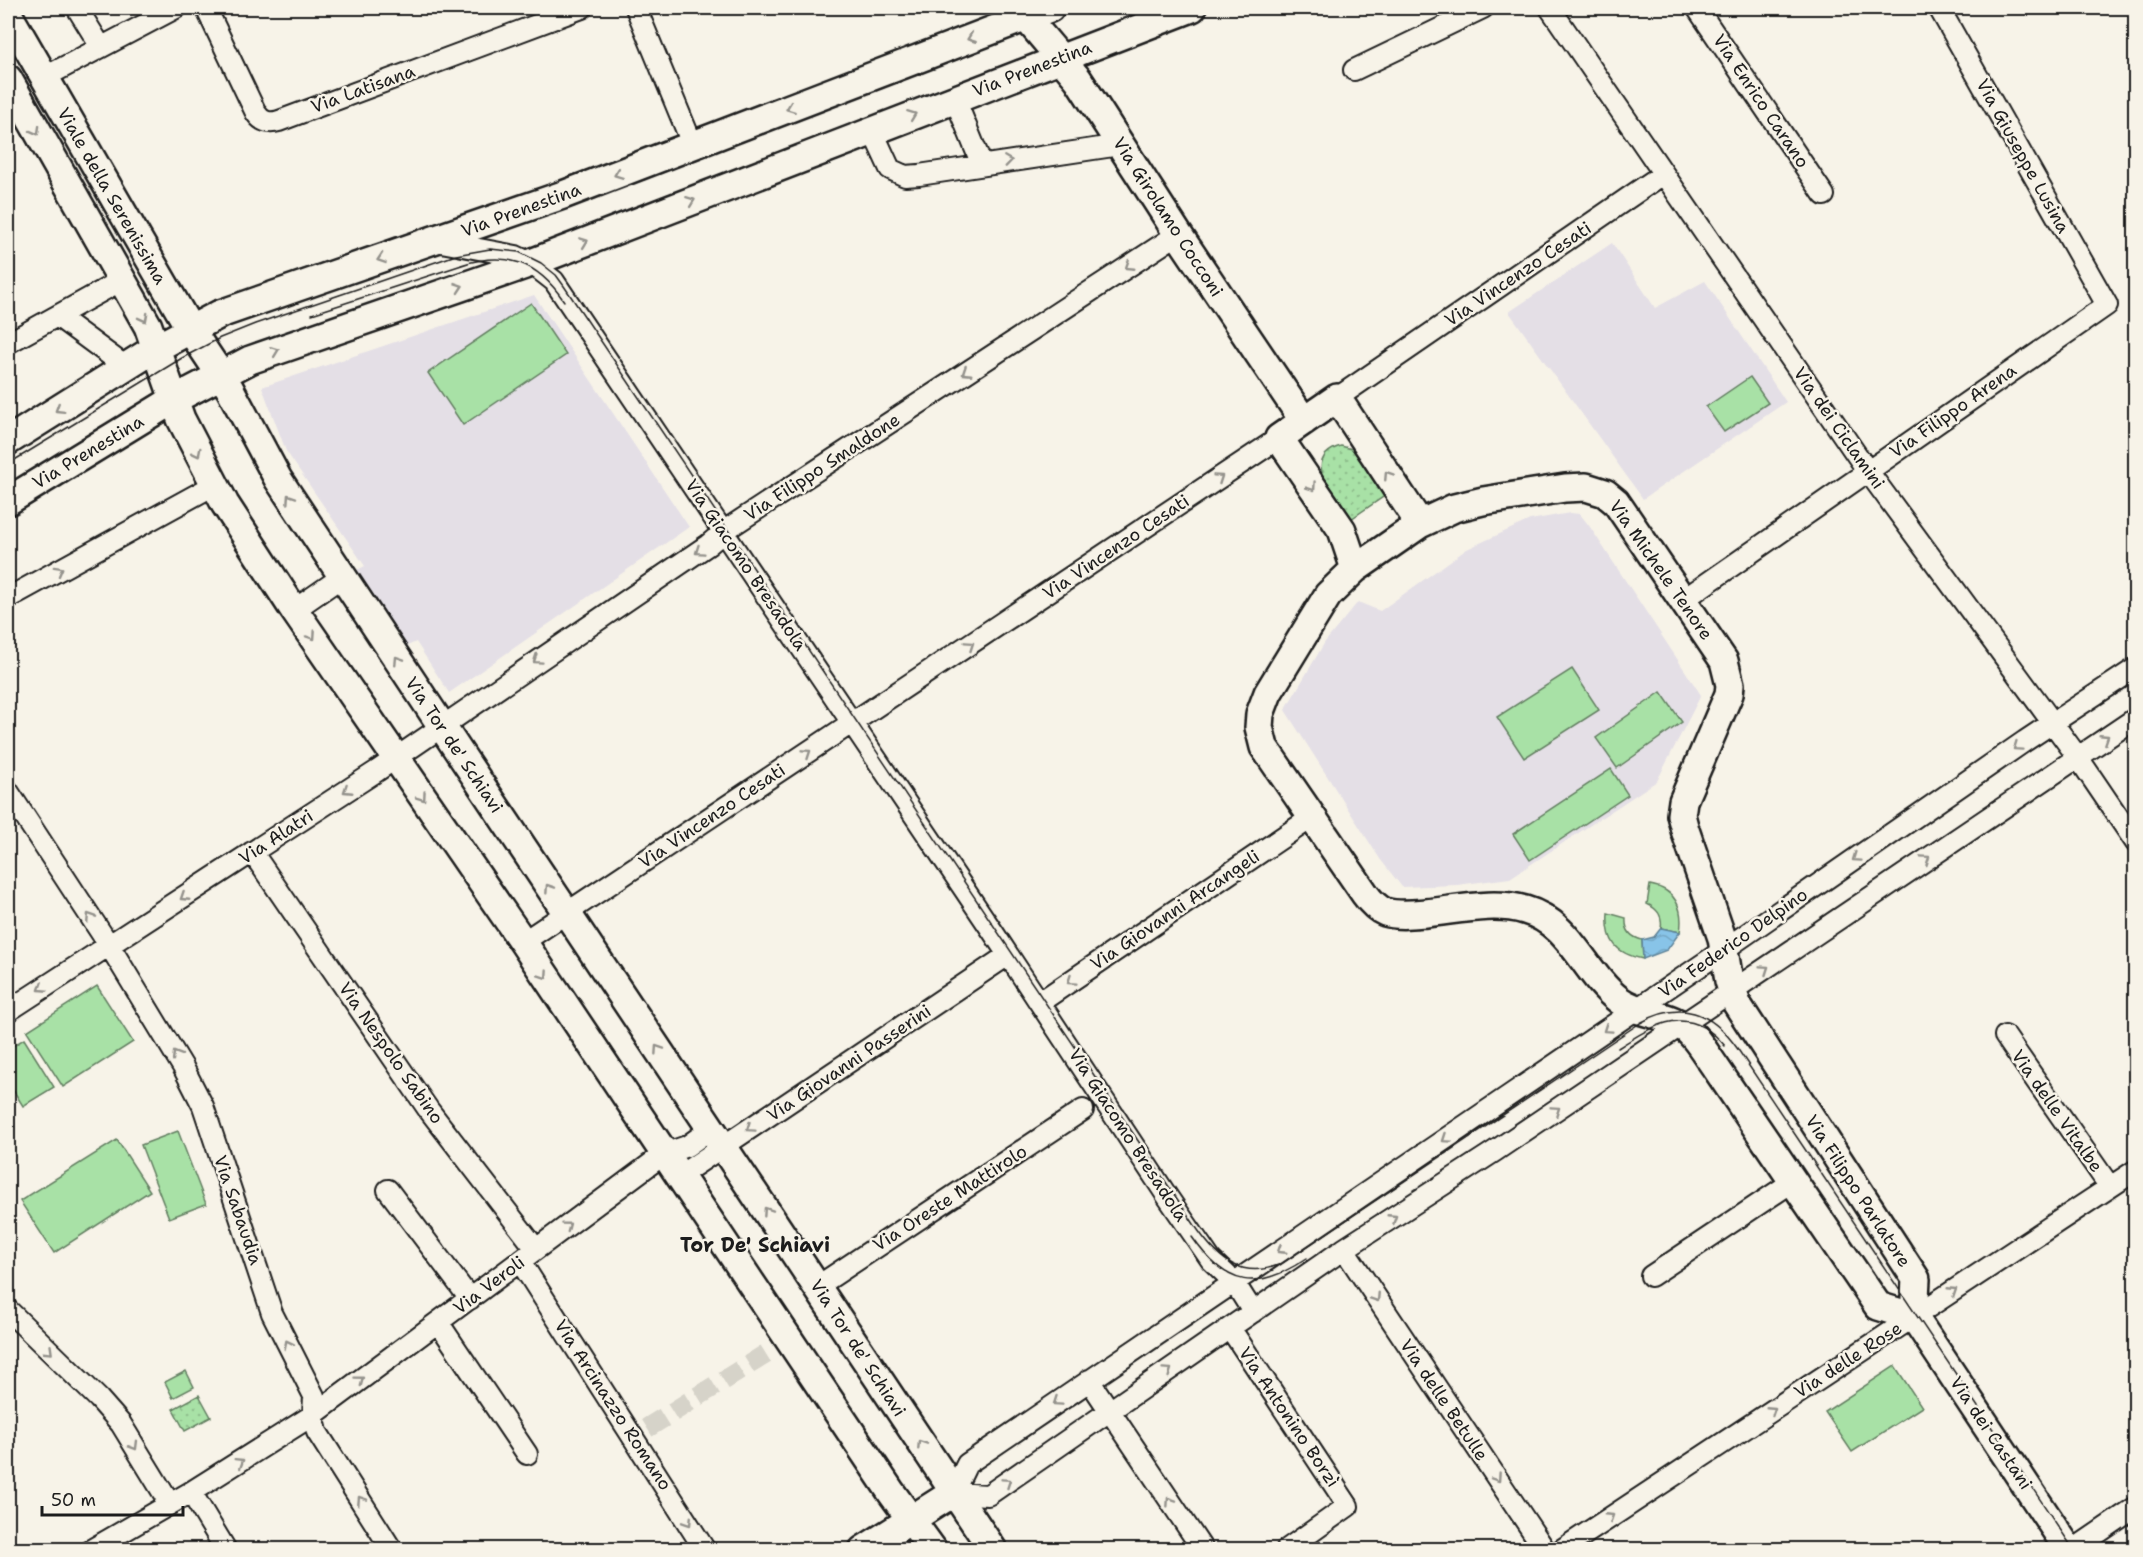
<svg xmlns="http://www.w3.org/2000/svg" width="2143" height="1557" font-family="'Shantell Sans',sans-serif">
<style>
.built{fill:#e4dfe6}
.grass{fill:#a8e1a6;stroke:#627e61;stroke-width:1.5}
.park{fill:url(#park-dots);stroke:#627e61;stroke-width:1.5}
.water{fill:url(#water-waves);stroke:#5d8196;stroke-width:1.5}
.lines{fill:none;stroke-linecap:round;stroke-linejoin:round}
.street-tunnel{stroke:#d6d3c9;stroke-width:20;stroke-dasharray:20 10;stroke-linecap:butt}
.street-casing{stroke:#1c1c1c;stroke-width:24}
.secondary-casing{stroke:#1c1c1c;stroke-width:32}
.street{stroke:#f7f3e8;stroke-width:20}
.secondary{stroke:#f7f3e8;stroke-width:27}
.tram{stroke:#1c1c1c;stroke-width:1.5}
.oneway{stroke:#94928c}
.labels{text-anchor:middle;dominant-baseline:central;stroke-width:5;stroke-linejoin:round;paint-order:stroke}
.street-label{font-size:18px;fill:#1c1c1c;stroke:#f7f3e8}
.neighbourhood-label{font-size:20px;font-weight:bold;fill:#1c1c1c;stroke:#f7f3e8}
</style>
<defs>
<pattern id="park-dots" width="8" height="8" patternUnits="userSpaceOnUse" patternTransform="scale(1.5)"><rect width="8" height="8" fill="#a8e1a6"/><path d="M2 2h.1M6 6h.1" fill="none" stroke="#90c08e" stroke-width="1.8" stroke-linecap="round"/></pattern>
<pattern id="water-waves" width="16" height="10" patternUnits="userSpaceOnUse" patternTransform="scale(1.5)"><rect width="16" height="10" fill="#88c4e8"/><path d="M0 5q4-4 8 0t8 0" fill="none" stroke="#75a8c6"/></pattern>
</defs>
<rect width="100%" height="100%" fill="#f7f3e8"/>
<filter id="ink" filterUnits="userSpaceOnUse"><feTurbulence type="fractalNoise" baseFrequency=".0167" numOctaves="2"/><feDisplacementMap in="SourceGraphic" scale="12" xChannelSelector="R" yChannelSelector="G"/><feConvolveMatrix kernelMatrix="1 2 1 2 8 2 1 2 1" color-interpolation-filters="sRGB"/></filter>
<g filter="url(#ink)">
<!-- built -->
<path class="built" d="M1612 243 1655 308 1705 281 1786 402 1643 499 1509 312Z
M534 295 689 527 449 693 416 642 405 647 361 576 357 570 365 566 286 451 262 387Z
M1570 513 1580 514 1590 527 1701 695 1657 781 1510 878 1457 885 1402 887 1380 859 1285 710 1325 642 1358 602 1380 611 1467 549 1530 520Z"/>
<!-- grass -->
<path class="grass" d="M531 303 566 355 463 425 428 373Z
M1750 377 1768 403 1724 432 1706 407Z
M1572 669 1599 710 1524 758 1497 717Z
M1661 692 1682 722 1617 768 1596 738Z
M1611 769 1628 795 1530 860 1513 834Z
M1650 885C1675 889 1684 908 1680 932L1661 928C1663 916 1658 909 1647 904Z
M1608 913 1626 918C1625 929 1630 937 1642 940L1643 959C1616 954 1606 941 1608 913Z
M97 986 133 1042 63 1087 27 1031Z
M24 1039 54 1087 23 1106 8 1082V1049Z
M178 1131 206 1204 169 1218 141 1145Z
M117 1140 150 1191 54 1253 20 1201Z
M1895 1366 1922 1407 1852 1452 1825 1412Z
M186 1371 194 1387 173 1398 165 1382Z"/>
<!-- park -->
<path class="park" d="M1341 446 1352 449 1358 454 1386 495 1348 521C1335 499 1299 458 1341 446Z
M199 1395 211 1417 185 1431 173 1409Z"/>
<!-- water -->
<path class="water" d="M1661 928 1680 932 1667 950 1643 959 1642 940 1654 937Z"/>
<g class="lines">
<!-- street-tunnel -->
<path class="street-tunnel" d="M647 1428 774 1349"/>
<defs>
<path id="street" d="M77 8 101 47
M206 8 256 113C262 122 269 124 279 121L582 8
M636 8 693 146
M1550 8 1867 470 2077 756 2136 843
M1697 8 1824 195
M1354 70 1483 8
M43 78 176 8
M955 99 982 165
M872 130 890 169 905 176 919 175 1120 145
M436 241 516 256 531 263 554 281 993 932 1169 1199 1211 1260 1234 1282 1253 1312
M57 316 126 367
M8 343 122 280
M1337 398 1663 174
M8 598 214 485
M1683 600 2107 305 1939 8
M294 610 343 576
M2136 668 2025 741 1725 949 967 1464 953 1493 988 1495 1344 1249 1495 1151 2136 718
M8 791 109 945 183 1067 203 1106 272 1313 314 1396 313 1415 317 1432 392 1550
M252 852 428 1109 536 1249
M523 942 1279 438
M1040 1002 1311 818
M8 1011 377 771 708 545 727 529 1178 234
M2005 1036 2110 1187
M679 1176 1008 955
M388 1190 470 1299
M1344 1249 1545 1550
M520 1261 705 1550
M1651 1276 1792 1182
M818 1286 1083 1110
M8 1310 99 1399 121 1424 170 1504
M438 1322 527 1454
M1230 1328 1348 1506 1286 1550
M1089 1380 1203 1550
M191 1492 226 1550
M91 1550 191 1492 313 1415 664 1154 687 1146 712 1128
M1561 1550 2136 1170
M2073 1550 2136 1507"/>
<path id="secondary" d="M1018 8 1078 79 1178 234 1304 421
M8 14 190 329 230 389 278 479 457 749 993 1550
M8 79 148 326 181 419 225 504 294 610 523 942 891 1492 933 1550
M8 441 156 348 220 314 563 195 1050 8
M1586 487 1605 493 1616 502 1724 661 1730 685 1729 694 1683 801 1681 815 1685 830 1722 938 1729 981 1737 1004 1916 1279 1914 1317 1878 1306 1716 1068C1705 1053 1694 1032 1678 1023 1660 1013 1636 1013 1619 1000 1584 973 1571 923 1525 910 1494 901 1457 910 1426 913 1413 914 1398 916 1385 912 1376 908 1370 901 1365 894L1264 747 1259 727 1260 714 1268 693 1328 595 1355 569 1420 524 1454 508 1483 501 1565 488Z
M8 501 173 400 250 360 531 263 1192 8
M1355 569 1342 530 1279 438 1337 398 1420 524
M1914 1317 2069 1550
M863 1550 953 1493"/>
</defs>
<!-- street casing -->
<use href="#street" class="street-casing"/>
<!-- secondary casing -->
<use href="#secondary" class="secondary-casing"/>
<!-- street -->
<use href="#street" class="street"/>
<!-- secondary -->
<use href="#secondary" class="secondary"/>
<!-- tram -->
<path class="tram" d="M461 265C506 251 537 261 564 301
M312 314 468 263
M8 464 182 358 220 338 255 324 456 255 490 249 519 252 541 263 556 275 564 286 1198 1230C1219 1260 1242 1280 1281 1264L1640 1023C1681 1000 1711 1011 1737 1048L2074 1550
M1618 1048C1656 1023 1690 1003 1725 1046
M1192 1237C1227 1288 1257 1292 1307 1258"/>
</g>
<!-- one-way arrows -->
<defs><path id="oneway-chevron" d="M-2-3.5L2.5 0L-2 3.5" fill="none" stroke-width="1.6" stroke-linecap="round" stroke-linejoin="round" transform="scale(1.5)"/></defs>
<g class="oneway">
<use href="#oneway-chevron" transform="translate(971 38) rotate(159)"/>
<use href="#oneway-chevron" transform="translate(790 108) rotate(159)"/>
<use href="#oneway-chevron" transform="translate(912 115) rotate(-21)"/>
<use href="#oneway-chevron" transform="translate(36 131) rotate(61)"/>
<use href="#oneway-chevron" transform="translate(1008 161) rotate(-8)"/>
<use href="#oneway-chevron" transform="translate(618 174) rotate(159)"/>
<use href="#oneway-chevron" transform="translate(691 201) rotate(-21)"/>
<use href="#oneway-chevron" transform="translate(584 242) rotate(-21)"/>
<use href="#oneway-chevron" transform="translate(381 259) rotate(161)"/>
<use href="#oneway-chevron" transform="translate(1129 266) rotate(147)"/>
<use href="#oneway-chevron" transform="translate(459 287) rotate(-19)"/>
<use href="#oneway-chevron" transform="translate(144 318) rotate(62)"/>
<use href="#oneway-chevron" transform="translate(275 351) rotate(-21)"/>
<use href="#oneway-chevron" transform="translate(966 372) rotate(147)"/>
<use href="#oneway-chevron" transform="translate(59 409) rotate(148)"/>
<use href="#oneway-chevron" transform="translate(197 453) rotate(63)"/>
<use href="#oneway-chevron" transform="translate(1388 475) rotate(-123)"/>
<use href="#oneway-chevron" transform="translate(1219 478) rotate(-34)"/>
<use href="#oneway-chevron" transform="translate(1312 487) rotate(55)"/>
<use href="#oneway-chevron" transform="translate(290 498) rotate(-124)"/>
<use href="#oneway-chevron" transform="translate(699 551) rotate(146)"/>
<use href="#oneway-chevron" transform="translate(59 570) rotate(-29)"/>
<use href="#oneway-chevron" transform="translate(312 636) rotate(56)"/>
<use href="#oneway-chevron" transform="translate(970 645) rotate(-34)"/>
<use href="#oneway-chevron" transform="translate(398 660) rotate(-123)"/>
<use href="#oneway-chevron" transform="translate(537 660) rotate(145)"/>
<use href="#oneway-chevron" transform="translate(2105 738) rotate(-33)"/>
<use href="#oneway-chevron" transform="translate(2017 747) rotate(145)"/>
<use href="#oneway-chevron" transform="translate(807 753) rotate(-34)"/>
<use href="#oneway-chevron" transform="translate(347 790) rotate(147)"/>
<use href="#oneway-chevron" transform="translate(422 797) rotate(55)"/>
<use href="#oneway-chevron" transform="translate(1856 858) rotate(145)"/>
<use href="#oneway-chevron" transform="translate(1926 859) rotate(-34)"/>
<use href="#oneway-chevron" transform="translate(549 888) rotate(-124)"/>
<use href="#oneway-chevron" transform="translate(184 897) rotate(147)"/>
<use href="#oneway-chevron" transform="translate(90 917) rotate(-123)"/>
<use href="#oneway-chevron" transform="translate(1765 969) rotate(-34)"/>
<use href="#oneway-chevron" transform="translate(544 975) rotate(56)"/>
<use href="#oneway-chevron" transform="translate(1071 981) rotate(146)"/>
<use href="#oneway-chevron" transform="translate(42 988) rotate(147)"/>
<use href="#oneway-chevron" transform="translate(1607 1029) rotate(146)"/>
<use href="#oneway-chevron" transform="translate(658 1049) rotate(-124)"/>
<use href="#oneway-chevron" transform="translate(176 1055) rotate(-121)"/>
<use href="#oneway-chevron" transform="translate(1556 1110) rotate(-34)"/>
<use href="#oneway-chevron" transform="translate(750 1128) rotate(146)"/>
<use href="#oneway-chevron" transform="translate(1446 1139) rotate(146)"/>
<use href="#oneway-chevron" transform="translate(767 1211) rotate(-124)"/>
<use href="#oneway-chevron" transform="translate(1393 1218) rotate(-33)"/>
<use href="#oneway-chevron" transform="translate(567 1226) rotate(-37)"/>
<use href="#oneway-chevron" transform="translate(1281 1250) rotate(147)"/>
<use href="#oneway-chevron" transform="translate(1953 1291) rotate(-33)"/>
<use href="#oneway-chevron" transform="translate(1376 1298) rotate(57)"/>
<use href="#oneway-chevron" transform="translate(288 1344) rotate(-117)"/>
<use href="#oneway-chevron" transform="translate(49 1351) rotate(44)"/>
<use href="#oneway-chevron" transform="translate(1168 1371) rotate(-35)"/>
<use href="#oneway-chevron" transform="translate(360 1380) rotate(-37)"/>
<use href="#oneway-chevron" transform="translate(1057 1402) rotate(146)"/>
<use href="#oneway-chevron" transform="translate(1772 1410) rotate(-33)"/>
<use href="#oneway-chevron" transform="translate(921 1444) rotate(-123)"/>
<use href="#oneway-chevron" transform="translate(134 1446) rotate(59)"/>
<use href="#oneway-chevron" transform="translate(240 1462) rotate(-32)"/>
<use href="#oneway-chevron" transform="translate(1497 1478) rotate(56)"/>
<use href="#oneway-chevron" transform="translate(1007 1482) rotate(-34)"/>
<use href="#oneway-chevron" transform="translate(361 1500) rotate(-123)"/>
<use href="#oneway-chevron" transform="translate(1170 1501) rotate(-124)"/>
<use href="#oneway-chevron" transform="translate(1610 1517) rotate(-33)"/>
<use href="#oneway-chevron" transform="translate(688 1522) rotate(57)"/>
</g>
</g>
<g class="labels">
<!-- street labels -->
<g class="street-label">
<text transform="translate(1032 69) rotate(-21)">Via Prenestina</text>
<text transform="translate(363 89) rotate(-20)">Via Latisana</text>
<text transform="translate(1761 101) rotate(56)">Via Enrico Carano</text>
<text transform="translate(2023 156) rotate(61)">Via Giuseppe Lusina</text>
<text transform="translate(112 196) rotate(60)">Viale della Serenissima</text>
<text transform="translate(521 210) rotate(-20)">Via Prenestina</text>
<text transform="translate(1168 217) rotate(57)">Via Girolamo Cocconi</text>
<text transform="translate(1518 274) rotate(-34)">Via Vincenzo Cesati</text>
<text transform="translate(1953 411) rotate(-35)">Via Filippo Arena</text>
<text transform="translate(1839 428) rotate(55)">Via dei Ciclamini</text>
<text transform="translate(88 452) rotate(-31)">Via Prenestina</text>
<text transform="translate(822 467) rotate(-33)">Via Filippo Smaldone</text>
<text transform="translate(1116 547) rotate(-34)">Via Vincenzo Cesati</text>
<text transform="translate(746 565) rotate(56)">Via Giacomo Bresadola</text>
<text transform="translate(1661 570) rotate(55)">Via Michele Tenore</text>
<text transform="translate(454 745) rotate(56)">Via Tor de' Schiavi</text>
<text transform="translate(712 816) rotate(-34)">Via Vincenzo Cesati</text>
<text transform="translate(276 837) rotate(-33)">Via Alatri</text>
<text transform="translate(1175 910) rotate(-34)">Via Giovanni Arcangeli</text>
<text transform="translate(1733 943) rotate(-35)">Via Federico Delpino</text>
<text transform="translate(391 1053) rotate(55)">Via Nespolo Sabino</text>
<text transform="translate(849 1063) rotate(-34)">Via Giovanni Passerini</text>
<text transform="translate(2057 1111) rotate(55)">Via delle Vitalbe</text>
<text transform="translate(1128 1135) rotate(57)">Via Giacomo Bresadola</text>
<text transform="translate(1858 1191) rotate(57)">Via Filippo Parlatore</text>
<text transform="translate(950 1198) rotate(-33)">Via Oreste Mattirolo</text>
<text transform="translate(238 1210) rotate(71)">Via Sabaudia</text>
<text transform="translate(489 1285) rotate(-37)">Via Veroli</text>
<text transform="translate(858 1348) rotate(57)">Via Tor de' Schiavi</text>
<text transform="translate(1848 1360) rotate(-33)">Via delle Rose</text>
<text transform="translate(1444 1400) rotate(56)">Via delle Betulle</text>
<text transform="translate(613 1405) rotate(57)">Via Arcinazzo Romano</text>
<text transform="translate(1289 1417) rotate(56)">Via Antonino Borzì</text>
<text transform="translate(1991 1433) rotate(56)">Via dei Castani</text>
</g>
<!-- neighbourhood labels -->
<g class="neighbourhood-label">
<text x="755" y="1245">Tor De' Schiavi</text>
</g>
</g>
<!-- margin -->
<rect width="2143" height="1557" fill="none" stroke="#f7f3e8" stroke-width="30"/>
<rect x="15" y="15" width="2113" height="1527" fill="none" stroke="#1c1c1c" stroke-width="2" filter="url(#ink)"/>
<!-- scale -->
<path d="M42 1506v9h141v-9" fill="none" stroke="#1c1c1c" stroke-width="3"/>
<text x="51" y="1506" font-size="18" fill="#1c1c1c" stroke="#f7f3e8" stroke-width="4.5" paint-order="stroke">50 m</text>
</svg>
